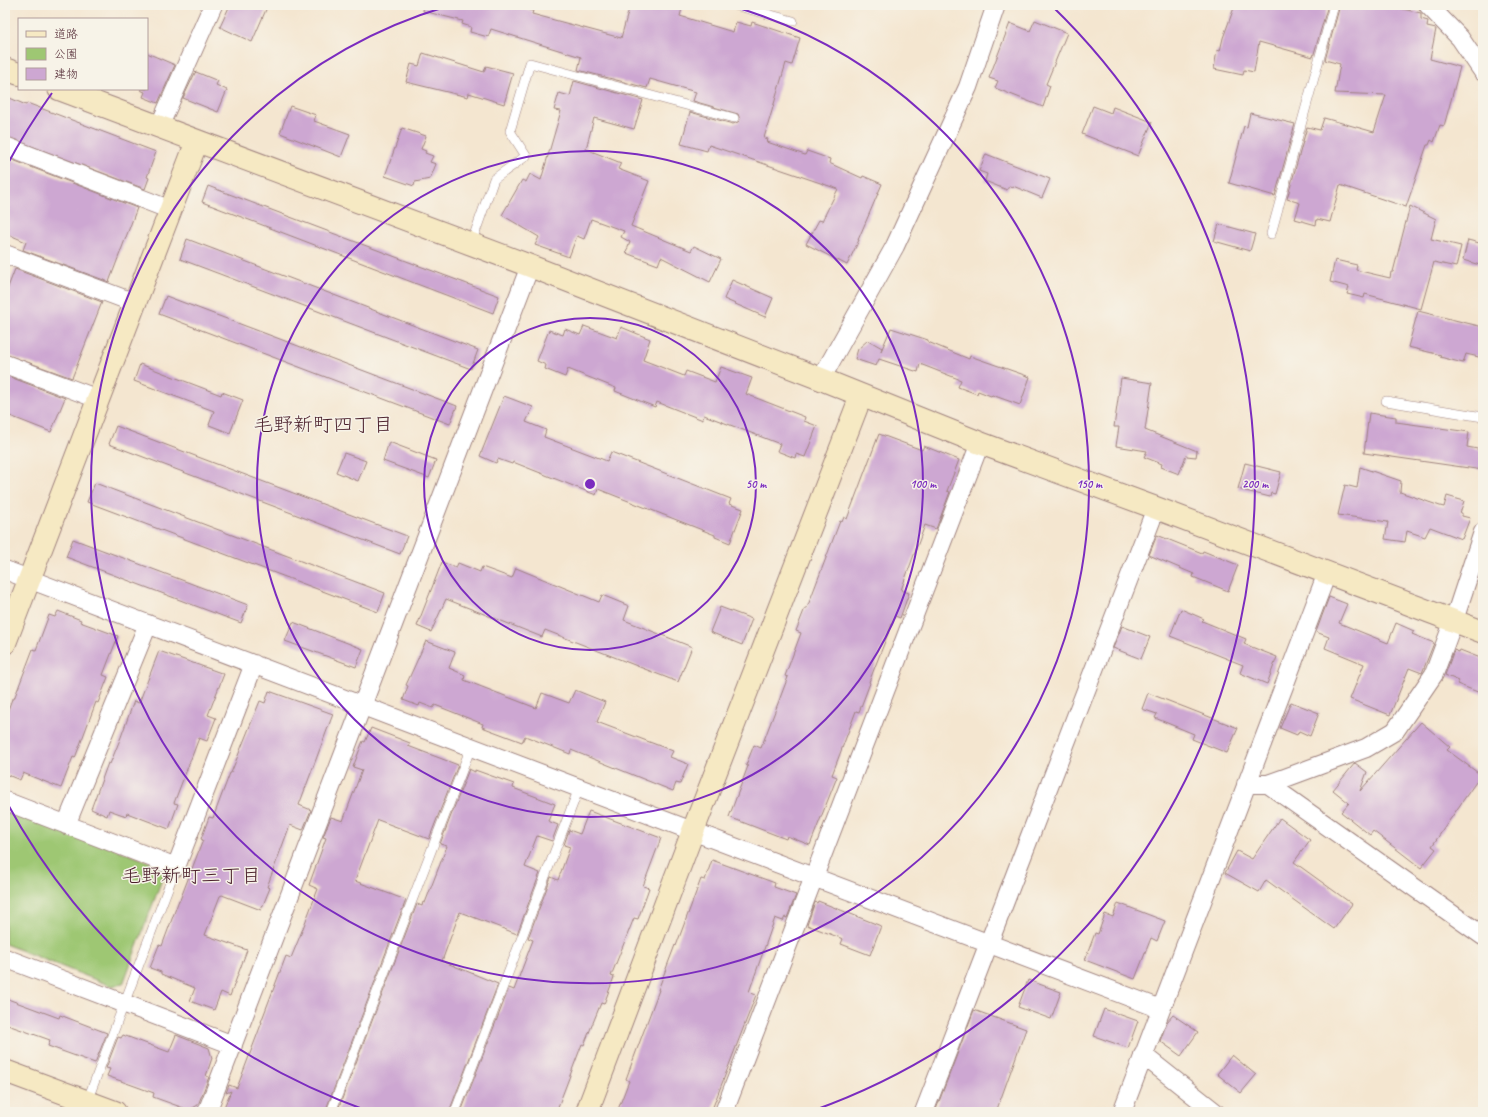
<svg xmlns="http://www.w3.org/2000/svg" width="1488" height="1117" font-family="Caveat,'Klee One',sans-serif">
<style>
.green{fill:#9ec773;stroke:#74734f}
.building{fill:#cda7d2}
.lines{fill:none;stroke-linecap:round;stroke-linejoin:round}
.lane-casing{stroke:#9f827e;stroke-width:10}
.street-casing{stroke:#9f827e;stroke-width:20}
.secondary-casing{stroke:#9f827e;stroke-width:24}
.lane{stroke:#fff;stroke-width:9}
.street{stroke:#fff;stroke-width:18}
.secondary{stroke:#f6e9c3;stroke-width:22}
.ring{fill:none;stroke:#7b2cbf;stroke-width:2}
.labels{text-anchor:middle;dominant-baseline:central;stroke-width:3;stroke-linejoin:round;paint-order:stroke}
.neighbourhood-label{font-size:20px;fill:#4a1f2b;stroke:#f7f3e8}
.centre{fill:#7b2cbf;stroke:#f7f3e8;stroke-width:2}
.ring-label{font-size:12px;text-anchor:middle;font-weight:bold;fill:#7b2cbf;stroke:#f7f3e8;stroke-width:3;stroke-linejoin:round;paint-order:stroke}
</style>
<rect width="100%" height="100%" fill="#f7f3e8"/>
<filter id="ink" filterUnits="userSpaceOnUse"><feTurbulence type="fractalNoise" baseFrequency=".025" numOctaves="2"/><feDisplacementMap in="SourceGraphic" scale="8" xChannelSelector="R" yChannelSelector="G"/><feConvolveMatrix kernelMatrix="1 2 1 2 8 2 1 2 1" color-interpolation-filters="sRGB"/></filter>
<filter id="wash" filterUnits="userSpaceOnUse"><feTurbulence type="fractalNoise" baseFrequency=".012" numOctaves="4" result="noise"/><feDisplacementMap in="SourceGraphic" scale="16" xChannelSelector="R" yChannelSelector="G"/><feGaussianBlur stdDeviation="0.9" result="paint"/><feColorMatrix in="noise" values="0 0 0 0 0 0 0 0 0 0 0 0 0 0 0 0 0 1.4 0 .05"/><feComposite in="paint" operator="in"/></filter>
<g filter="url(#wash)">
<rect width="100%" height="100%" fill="#f4e6d0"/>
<!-- green -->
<path class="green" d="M5 807 160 866 164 874 123 984 111 986 5 944Z"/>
<g id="blocks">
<!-- building -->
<path class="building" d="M230 5H268L252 42 220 27Z
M424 5H511L533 11 532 14 621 38 630 5H683L680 16 733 32 736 22 751 26 752 22 800 38 792 65 786 63 764 138 768 139 767 142 805 155 807 151 830 159 829 163 862 178 863 176 882 184 858 240H859L847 265 806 244 819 220 822 221 838 189 709 145 707 151 681 144 690 112 733 124 738 122 740 120 738 114 693 101 696 92 650 79 647 88 578 70 581 57 491 29 488 37 470 32 471 27 462 24 463 21 423 11Z
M1235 5H1328L1313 57 1259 42 1254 72 1244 70 1243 75 1214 69 1217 50 1220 51 1223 38Z
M1340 5H1384L1421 13V19L1428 21 1427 27 1436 29 1430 59 1460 67 1444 126 1440 125 1434 142 1431 140 1429 145H1427L1406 207 1340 185 1330 222 1317 219 1316 225 1295 219 1300 203 1287 199 1307 127 1320 130 1324 118 1374 132 1386 95 1335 93 1340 64 1325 60Z
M1035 20 1067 33 1046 84 1050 86 1043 107 995 88 998 81 989 78 1010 23 1030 31Z
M147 53 175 65 158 103 143 97 145 92 140 90 141 89H147Z
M423 53 484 72 486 66 513 73 504 104 469 93 468 97 406 82 411 64 419 66Z
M196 72 218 81 216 85 227 90 218 112 183 98 195 73Z
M574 81 643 100 634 129 594 118 586 149 621 163 618 169 649 181 631 226 691 251 694 246 721 259 710 282 661 257 658 265 626 253 630 242 621 237 624 231 591 219 584 239 577 236 569 257 535 245 539 237 502 215 522 180 526 182 530 174 541 180 561 111 554 110 559 93 570 96Z
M5 96 26 105 27 103 156 152 147 177 149 178 145 189 5 136Z
M290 106 316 115 314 121 350 134 341 157 280 133Z
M1093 106 1111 113 1113 107 1152 122 1138 156 1082 134Z
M1250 113 1295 124 1275 196 1229 183 1244 126 1247 127Z
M402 128 426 136 421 149 426 151 425 153 433 156 430 162 436 164 430 179 415 182 414 186 385 176Z
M986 154 1050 179 1042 198 1013 186V187L1009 186 1007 190 985 181 987 174 979 171Z
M5 157 137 208 109 282 23 250 26 242 5 233Z
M208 186 499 296 493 313 202 202Z
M1410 206 1436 219 1431 239 1461 246 1456 267 1434 262 1421 309 1365 294 1364 298 1347 294 1349 287 1330 282 1335 260 1357 265 1356 270 1390 278 1391 272H1393Z
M1219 224 1255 234 1250 251 1214 241Z
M187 239 478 350 471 369 180 259Z
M1468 240 1483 244V266L1463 260Z
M15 269 102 302 72 378 5 354V295Z
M732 280 773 298 765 317 724 299Z
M166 296 457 406 450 424 159 314Z
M1418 311 1483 327V358L1466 354 1463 363 1440 357 1441 355 1408 347Z
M584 326 617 338 621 327 650 339 643 360 684 376 686 371 715 382 721 367 752 378 746 394 805 417 804 421 817 426 805 457 796 454 795 458 777 451 780 444 704 415 703 420 657 402 655 407 615 391 616 388 568 369 565 377 545 369 546 365 537 361 549 330 563 335 565 329 580 335Z
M891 328 928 340V342L969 359 970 356 1030 377 1020 405 992 395 991 396 978 391 977 394 958 387 961 380 920 364 918 372 879 359 876 366 855 359 858 349 868 340 882 348 881 351Z
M140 364 221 395 222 392 243 400 230 433 209 425 214 411 134 381Z
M5 375 65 398 51 432 5 414Z
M1121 378 1152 383 1145 430 1197 451 1196 457 1186 456 1179 474 1161 467 1162 464 1144 457 1147 451 1116 446 1119 427H1114Z
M504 396 533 407 526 422 546 430 544 437 607 461 611 452 731 499 729 504 743 509 730 543 715 537V535L598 489 596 495 513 462 512 464 498 459 496 463 480 456Z
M1369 413 1396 417V422L1469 432 1467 447 1483 450V470L1364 453Z
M116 426 407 536 400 554 109 444Z
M879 434 922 450 924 446 959 460 947 491 950 492 936 529 925 525 901 590 909 593 900 618 895 616 869 682 870 683 859 712 856 711 832 775 837 777 810 845 787 836 786 839 729 817 748 766 746 765 754 745 761 748 788 677 785 676 801 633 796 631 805 608H807L840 521 842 522 844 517 847 519Z
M389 442 436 460 429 478 383 461Z
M344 453 366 461 358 481 336 472Z
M1245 463 1281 472 1275 494 1271 493 1270 497 1238 489Z
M1360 467 1401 481 1400 492 1440 506 1444 507 1447 496 1464 501 1460 513H1462V516L1470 518 1462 539 1430 527 1425 537 1407 531 1405 542 1385 539 1388 522 1338 515 1345 485 1357 488Z
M95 483 385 593 378 612 87 502Z
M1157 535 1202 553 1203 551 1238 565 1228 591 1193 577 1194 574 1149 555Z
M73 539 248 605 241 623 66 557Z
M442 562 456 568 458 563 480 572 482 567 512 578 516 568 599 602 602 595 629 606 624 620 692 647 678 682 545 630 542 637 446 599 431 632 417 626Z
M1329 597 1347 604 1339 623 1388 643 1396 623 1414 631 1412 634 1434 643 1422 673 1409 668 1390 715 1350 699 1364 664 1325 648 1329 637 1316 632Z
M720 607 752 619 742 645 710 632Z
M1181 609 1204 619 1202 621 1246 639 1244 644 1277 657 1267 684 1240 673 1243 665 1170 636Z
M58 611 81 620 80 622 118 636 103 675 108 677 98 703 96 702 75 758 73 757 61 788 23 773 20 780 5 774V718L12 699H14L33 649 36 650 49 615 55 617Z
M293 622 363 649 356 667 285 641Z
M1122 626 1150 637 1141 659 1113 648Z
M426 641 455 652 449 668 465 675 464 680 536 708 542 693 569 703 575 690 605 702 597 722 673 751 670 757 688 764 680 784 676 783 673 791 571 750 570 754 525 736 522 742 482 727 483 724 435 705 433 708 420 703 419 706 403 700 408 686 406 685Z
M1454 650 1459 652 1460 650 1483 659V694L1457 684 1459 681 1445 675Z
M159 651 224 674 208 715 216 718 207 741 199 738 174 803 178 804 169 829 127 813 126 816 109 810 107 816 91 809 108 763 110 764 121 737 134 701 139 703Z
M269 691 333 714 299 805 311 810 303 830 290 825 267 887 270 888 261 910 222 895 220 896 205 935 247 950 230 996 221 992 214 1010 190 1001 195 988 161 974V972L150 968 159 945 162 946 179 900H180L203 840 201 839 209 817 213 818 230 773H231L260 701 265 703Z
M1148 693 1238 728 1227 753 1192 739 1194 734 1155 718 1157 714 1142 709Z
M1291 702 1319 713 1310 736 1299 731 1297 735 1280 728Z
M1421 722 1450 747 1447 750 1481 775 1462 802 1432 846 1436 849 1421 868 1373 831 1370 835 1341 812 1349 803 1333 790 1355 763 1367 772 1360 791Z
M371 728 410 743 408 746 458 765 429 839 378 820 355 881 406 900 325 1112H222L231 1091 226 1093 229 1085 237 1088 262 1022H261L286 956 291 958 300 936 318 889 309 885 326 838 323 837 331 817 343 821 362 770 353 767 363 741 365 742Z
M469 769 475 772V770L514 784 513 788 555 804 548 821 558 825 552 841 537 836 525 867 540 873 517 934 460 912 450 939 442 961 498 984 449 1112H337L417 904 422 906 423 902 425 903 447 846 440 844Z
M589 811 661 838 643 886 649 888 638 919 634 918 611 976 614 977 604 1004 601 1003 584 1045 582 1044 556 1112H461L509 988 514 990 533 940 528 938 551 877 558 880 570 847 564 845 569 830 580 834Z
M1280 818 1310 840 1294 862 1352 904 1334 929 1266 880 1259 892 1225 873 1237 851 1252 859Z
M712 860 775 883 774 887 796 895 787 918 785 917 783 921 775 918 749 992 756 995 711 1112H617L629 1081 626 1079 659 990H658L675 945 676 946 701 879 705 880Z
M818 901 881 926 870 955 841 944 843 939 807 925 815 902 817 903Z
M1118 903 1165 921 1157 941 1151 938 1135 979 1085 960 1095 933 1098 934 1105 914 1113 917Z
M1028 980 1061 992 1051 1019 1018 1007Z
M5 998 59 1018 60 1015 107 1033 95 1063 48 1046 50 1040 5 1024Z
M1104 1009 1138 1021 1128 1048 1094 1036Z
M974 1010 1026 1029 996 1112H935Z
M1173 1015 1198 1032 1181 1056 1160 1041 1167 1022Z
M123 1035 169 1052 176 1035 209 1048 212 1058 206 1076 209 1077 198 1105 189 1110 153 1097 154 1093 107 1076 110 1069 106 1068 118 1037 121 1038Z
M1232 1055 1256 1075 1241 1093 1217 1074Z"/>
</g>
</g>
<g filter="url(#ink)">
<use href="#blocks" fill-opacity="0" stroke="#9f827e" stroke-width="1"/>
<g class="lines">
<defs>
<path id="lane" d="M735 5 793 21
M1271 234 1334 5
M471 244 494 179 526 156 510 131 530 63 734 118
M1386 401 1483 417
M83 1112 176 867
M331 1112 471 747
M455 1112 579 788"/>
<path id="street" d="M1428 5 1460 38 1483 72
M159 127 213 5
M5 146 171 210
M5 254 135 303
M5 364 98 399
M821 379 895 246 968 87 996 5
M5 570 1161 1009
M1246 784H1268L1285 778 1366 748 1395 731 1434 674 1454 620 1483 532
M1268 784 1483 936
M5 801 176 867 254 664
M66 825 148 624
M5 958 233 1045
M1143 1055 1215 1112
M207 1112 530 266
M724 1112 980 443
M924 1112 1156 508
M1122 1112 1327 573"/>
<path id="secondary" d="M5 69 19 74
M59 89 530 266 821 379 980 443 1156 508 1483 632
M5 643 197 141
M5 1071 115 1112
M587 1112 693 831 861 396"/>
</defs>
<!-- lane casing -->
<use href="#lane" class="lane-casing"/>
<!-- street casing -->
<use href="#street" class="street-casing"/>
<!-- secondary casing -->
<use href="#secondary" class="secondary-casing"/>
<!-- lane -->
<use href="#lane" class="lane"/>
<!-- street -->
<use href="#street" class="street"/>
<!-- secondary -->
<use href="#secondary" class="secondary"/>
</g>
</g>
<!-- distance rings -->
<g class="ring">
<circle cx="590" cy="484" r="166"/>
<circle cx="590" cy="484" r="333"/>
<path d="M732 6A499 499 0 1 1 448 6"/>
<path d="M368 1111A665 665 0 0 1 6 801M6 167A665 665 0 0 1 52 93M1052 6A665 665 0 0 1 812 1111"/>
</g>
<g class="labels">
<!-- neighbourhood labels -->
<g class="neighbourhood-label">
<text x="323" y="424">毛野新町四丁目</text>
<text x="191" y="875">毛野新町三丁目</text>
</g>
</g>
<circle cx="590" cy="484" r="6" class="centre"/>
<g class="ring-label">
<text x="756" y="488">50 m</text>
<text x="923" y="488">100 m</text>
<text x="1089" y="488">150 m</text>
<text x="1255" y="488">200 m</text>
</g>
<!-- margin -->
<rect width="1488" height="1117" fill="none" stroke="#f7f3e8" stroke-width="20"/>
<!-- legend -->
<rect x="18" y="18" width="130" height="72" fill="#f7f3e8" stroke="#b29e9c"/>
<rect x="26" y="31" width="20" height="6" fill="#f6e9c3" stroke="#b29e9c"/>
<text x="54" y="38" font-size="12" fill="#4a1f2b">道路</text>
<rect x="26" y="48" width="20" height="12" fill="#9ec773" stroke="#b29e9c"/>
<text x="54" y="58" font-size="12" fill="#4a1f2b">公園</text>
<rect x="26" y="68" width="20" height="12" fill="#cda7d2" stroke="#b29e9c"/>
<text x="54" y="78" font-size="12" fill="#4a1f2b">建物</text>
</svg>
